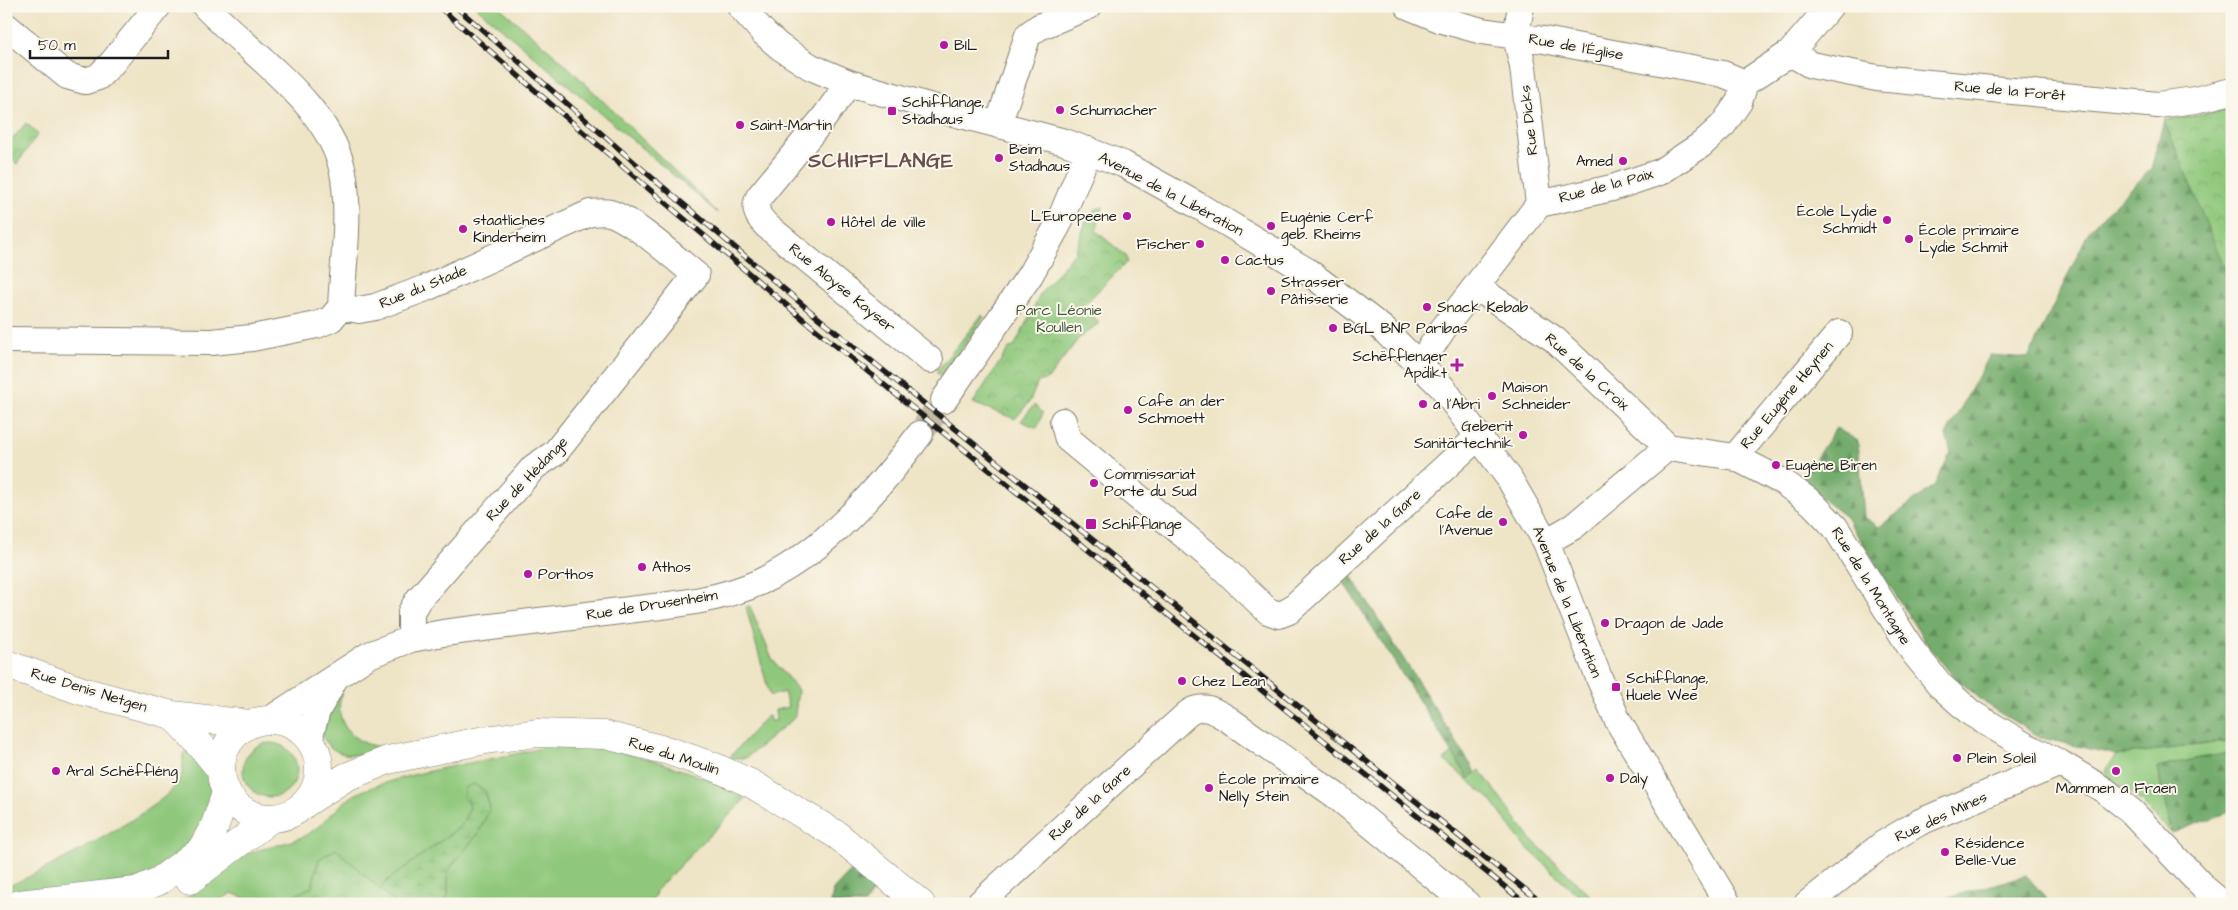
<svg xmlns="http://www.w3.org/2000/svg" width="2238" height="910" font-family="'Architects Daughter',sans-serif">
<style>
.green{fill:#8fc87c;stroke:#56724c}
.forest{fill:url(#forest-firs);stroke:#486444}
.wetland{fill:url(#wetland-marsh);stroke:#56724c}
.park{fill:url(#park-crowns);stroke:#56724c}
.lines{fill:none;stroke-linecap:round;stroke-linejoin:round}
.minor-tunnel{stroke:#c4bca4;stroke-width:26;stroke-dasharray:26 13;stroke-linecap:butt}
.minor-casing{stroke:#858071;stroke-width:28}
.major-casing{stroke:#858071;stroke-width:29}
.minor{stroke:#fff;stroke-width:26}
.major{stroke:#fff;stroke-width:28}
.rail-casing{stroke:#1c1c1c;stroke-width:5.5}
.rail{stroke:#fbf7ec;stroke-width:4;stroke-dasharray:11;stroke-linecap:butt}
.poi-dot{fill:#b5179e;stroke:#fbf7ec;stroke-width:2}
.labels{text-anchor:middle;dominant-baseline:central;stroke-width:4;stroke-linejoin:round;paint-order:stroke}
.poi-label{font-size:15px;fill:#1c1c1c;stroke:#fbf7ec;text-anchor:start}
.street-label{font-size:15px;fill:#1c1c1c;stroke:#fbf7ec}
.park-label{font-size:15px;fill:#44583e;stroke:#fbf7ec}
.district-label{font-size:20px;font-weight:bold;letter-spacing:1px;fill:#694e4b;stroke:#fbf7ec}
</style>
<defs>
<pattern id="forest-firs" width="22" height="20" patternUnits="userSpaceOnUse" patternTransform="scale(1.25)"><rect width="22" height="20" fill="#73ac6c"/><path d="M5 1l3.5 6h-7zM16 11l3.5 6h-7z" fill="#5e8b58"/></pattern>
<pattern id="wetland-marsh" width="20" height="14" patternUnits="userSpaceOnUse" patternTransform="scale(1.25)"><rect width="20" height="14" fill="#8fc87c"/><path d="M1 5h8M5 5V1M11 12h8M15 12V8" fill="none" stroke="#7bab6b"/></pattern>
<pattern id="park-crowns" width="20" height="18" patternUnits="userSpaceOnUse" patternTransform="scale(1.25)"><rect width="20" height="18" fill="#8fc87c"/><path d="M2 6a3 3 0 1 1 6 0M12 15a3 3 0 1 1 6 0" fill="none" stroke="#7bab6b"/></pattern>
</defs>
<rect width="100%" height="100%" fill="#fbf7ec"/>
<filter id="ink" filterUnits="userSpaceOnUse"><feTurbulence type="fractalNoise" baseFrequency=".02" numOctaves="2"/><feDisplacementMap in="SourceGraphic" scale="10" xChannelSelector="R" yChannelSelector="G"/><feConvolveMatrix kernelMatrix="1 2 1 2 8 2 1 2 1" color-interpolation-filters="sRGB"/></filter>
<filter id="wash" filterUnits="userSpaceOnUse"><feTurbulence type="fractalNoise" baseFrequency=".0096" numOctaves="4" result="noise"/><feDisplacementMap in="SourceGraphic" scale="20" xChannelSelector="R" yChannelSelector="G"/><feGaussianBlur stdDeviation="1.12" result="paint"/><feColorMatrix in="noise" values="0 0 0 0 0 0 0 0 0 0 0 0 0 0 0 0 0 1.4 0 .05"/><feComposite in="paint" operator="in"/></filter>
<g filter="url(#wash)">
<rect width="100%" height="100%" fill="#eee4c6"/>
<!-- green -->
<path class="green" d="M475 6H498L562 61 718 213Z
M982 315 984 317 942 377 936 372Z
M1034 405 1043 413 1037 428 1021 421Z
M750 606 772 659 798 690 795 715 792 720 746 758H729L766 717 769 716 770 721H776L775 710 788 707 784 692 770 696 746 607Z
M339 690 342 693C332 722 353 744 381 747L382 752C359 755 333 761 322 735Z
M2232 741V753L2200 758 2157 768 2172 833 2135 796 2120 785 2115 792 2105 777 2108 766 2117 755Z
M243 770a27 27 0 1 1 54 0a27 27 0 1 1-54 0Z
M553 745 601 747 656 761 708 779 745 799 657 889 652 902 654 904H397L319 859 312 887C274 905 272 910 232 893L213 904H176C191 895 204 886 217 876 222 872 225 866 231 863 252 848 279 847 302 837 325 827 338 801 362 791 423 767 490 762 553 745Z
M189 749 209 773 212 795 198 844 155 876 6 902V887C39 874 165 808 179 781 184 772 183 764 183 754Z
M1453 753 1469 779 1480 770 1530 838 1599 904H1587L1523 844 1490 799 1444 760Z"/>
<!-- forest -->
<path class="forest" d="M2232 108V741L2117 755 2042 738 1990 707 1953 676 1924 640 1846 517 1800 482 1836 428 1858 441 1864 517 1879 527 1934 486 1951 452 1946 435 1990 355 2028 358 2090 229 2151 169 2164 120 2196 116Z
M1351 576 1476 773 1469 779 1344 583Z
M2232 753V811L2172 833 2157 768 2200 758Z
M853 869 875 888 865 904H831L833 890Z
M2026 875 2051 904H1927Z"/>
<!-- wetland -->
<path class="wetland" d="M474 784 485 791 490 808 479 833 448 870V895L444 904H368L387 881 461 826 470 807 464 797V788Z"/>
<!-- park -->
<path class="park" d="M2232 108V286L2164 120 2196 116Z
M26 123 38 134 17 164 6 156V147Z
M1103 207 1096 231 1126 256 1127 262 1083 306 1099 323 1078 339 1048 379 1038 382 1030 401 1015 419 973 403 1009 348 1014 347 1041 293 1075 252 1087 219 1096 209Z
M336 849 397 904H276L312 887 319 859Z"/>
</g>
<g filter="url(#ink)">
<g class="lines">
<!-- minor-tunnel -->
<path class="minor-tunnel" d="M920 434 944 400"/>
<defs>
<path id="minor" d="M205 6C251 55 334 107 344 178 350 220 343 264 341 307
M740 6 764 33 780 47 811 67 849 83 949 112 1065 142 1123 164 1197 205 1307 271 1383 329 1442 387 1509 478 1546 542 1599 678 1618 721 1728 904
M1408 6 1442 20 1482 31 1544 40 1723 74 1745 83
M1521 6 1516 36 1523 67 1539 204
M6 26 67 76 85 81 98 77 112 63 158 6
M1790 53 1811 65 1877 78 2158 105 2195 100 2232 91
M849 83 823 119 759 197C753 209 758 217 767 226L930 360
M998 125 1028 35 1039 27 1089 6
M1476 287 1554 339 1668 447
M341 307 359 310 375 307 426 288 590 213C597 213 603 211 610 213 633 220 676 259 696 275L555 453 534 467 418 600 411 612V639
M6 340 211 342 252 338 317 325 331 319 341 307
M1420 364 1443 329 1539 204 1612 188 1660 172 1701 145 1723 125 1739 102 1745 83 1790 53 1830 6
M944 400 1030 275 1058 225 1089 150
M1063 421 1068 439 1220 565 1268 611 1279 615 1289 611 1479 436
M1735 457 1839 333
M1546 542 1574 526 1668 447 1735 457 1783 482 1812 503 1835 527 1914 653 1941 686 1971 713 2024 745 2060 763 2104 790 2131 811 2205 889 2223 904
M271 719 369 655 411 639 443 633C502 626 561 618 620 611 667 605 716 602 760 582 826 551 877 491 920 434
M309 739 317 711 334 680
M979 904 1186 715C1201 702 1213 710 1228 719L1335 795 1467 904
M1807 904 1883 844 1920 822 2060 763"/>
<path id="major" d="M6 664 82 691 172 715 249 724
M172 715 197 741 221 770
M221 769a49 49 0 1 1 98 0a49 49 0 1 1-98 0Z
M307 802 346 777 388 760 485 740 537 733 605 735 669 751 715 767 752 784 837 835 921 904
M190 880 270 819
M19 904 136 891 159 881 201 850 215 825 226 793"/>
</defs>
<!-- minor casing -->
<use href="#minor" class="minor-casing"/>
<!-- major casing -->
<use href="#major" class="major-casing"/>
<!-- minor -->
<use href="#minor" class="minor"/>
<!-- major -->
<use href="#major" class="major"/>
<defs>
<path id="rail" d="M438 6 643 184 809 324 1526 904
M455 6 650 176 816 316 1543 904"/>
</defs>
<!-- rail casing -->
<use href="#rail" class="rail-casing"/>
<!-- rail -->
<use href="#rail" class="rail"/>
</g>
</g>
<!-- markers -->
<g class="poi-dot">
<circle cx="944" cy="45" r="5"/>
<circle cx="1060" cy="110" r="5"/>
<rect x="887" y="106" width="10" height="10" rx="2.5"/>
<circle cx="740" cy="125" r="5"/>
<circle cx="999" cy="158" r="5"/>
<circle cx="1623" cy="161" r="5"/>
<circle cx="1127" cy="216" r="5"/>
<circle cx="1887" cy="220" r="5"/>
<circle cx="831" cy="222" r="5"/>
<circle cx="1271" cy="226" r="5"/>
<circle cx="463" cy="229" r="5"/>
<circle cx="1909" cy="239" r="5"/>
<circle cx="1200" cy="244" r="5"/>
<circle cx="1225" cy="260" r="5"/>
<circle cx="1271" cy="291" r="5"/>
<circle cx="1427" cy="307" r="5"/>
<circle cx="1333" cy="328" r="5"/>
<path d="M1454.5 357.5h5v5h5v5h-5v5h-5v-5h-5v-5h5z"/>
<circle cx="1492" cy="396" r="5"/>
<circle cx="1423" cy="404" r="5"/>
<circle cx="1128" cy="410" r="5"/>
<circle cx="1523" cy="435" r="5"/>
<circle cx="1776" cy="465" r="5"/>
<circle cx="1094" cy="483" r="5"/>
<circle cx="1503" cy="522" r="5"/>
<rect x="1085" y="518" width="12" height="12" rx="2.5"/>
<circle cx="642" cy="567" r="5"/>
<circle cx="528" cy="574" r="5"/>
<circle cx="1605" cy="623" r="5"/>
<circle cx="1182" cy="681" r="5"/>
<rect x="1611" y="682" width="10" height="10" rx="2.5"/>
<circle cx="1957" cy="758" r="5"/>
<circle cx="56" cy="771" r="5"/>
<circle cx="2116" cy="771" r="5"/>
<circle cx="1610" cy="778" r="5"/>
<circle cx="1209" cy="788" r="5"/>
<circle cx="1945" cy="852" r="5"/>
</g>
<g class="labels">
<!-- poi labels -->
<g class="poi-label">
<text x="954" y="45">BIL</text>
<text x="902" y="102">Schifflange,<tspan x="902" dy="17">Stadhaus</tspan></text>
<text x="1070" y="110">Schumacher</text>
<text x="750" y="125">Saint-Martin</text>
<text x="1009" y="149">Beim<tspan x="1009" dy="17">Stadhaus</tspan></text>
<text x="1613" y="161" text-anchor="end">Amed</text>
<text x="1877" y="211" text-anchor="end">École Lydie<tspan x="1877" dy="17">Schmidt</tspan></text>
<text x="1117" y="216" text-anchor="end">L'Europeene</text>
<text x="1281" y="217">Eugénie Cerf<tspan x="1281" dy="17">geb. Rheims</tspan></text>
<text x="473" y="220">staatliches<tspan x="473" dy="17">Kinderheim</tspan></text>
<text x="841" y="222">Hôtel de ville</text>
<text x="1919" y="230">École primaire<tspan x="1919" dy="17">Lydie Schmit</tspan></text>
<text x="1190" y="244" text-anchor="end">Fischer</text>
<text x="1235" y="260">Cactus</text>
<text x="1281" y="282">Strasser<tspan x="1281" dy="17">Pâtisserie</tspan></text>
<text x="1437" y="307">Snack Kebab</text>
<text x="1343" y="328">BGL BNP Paribas</text>
<text x="1447" y="356" text-anchor="end">Schëfflenger<tspan x="1447" dy="17">Apdikt</tspan></text>
<text x="1502" y="387">Maison<tspan x="1502" dy="17">Schneider</tspan></text>
<text x="1138" y="401">Cafe an der<tspan x="1138" dy="17">Schmoett</tspan></text>
<text x="1433" y="404">a l'Abri</text>
<text x="1513" y="426" text-anchor="end">Geberit<tspan x="1513" dy="17">Sanitärtechnik</tspan></text>
<text x="1786" y="465">Eugène Biren</text>
<text x="1104" y="474">Commissariat<tspan x="1104" dy="17">Porte du Sud</tspan></text>
<text x="1493" y="513" text-anchor="end">Cafe de<tspan x="1493" dy="17">l'Avenue</tspan></text>
<text x="1102" y="524">Schifflange</text>
<text x="652" y="567">Athos</text>
<text x="538" y="574">Porthos</text>
<text x="1615" y="623">Dragon de Jade</text>
<text x="1626" y="678">Schifflange,<tspan x="1626" dy="17">Huele Wee</tspan></text>
<text x="1192" y="681">Chez Lean</text>
<text x="1967" y="758">Plein Soleil</text>
<text x="66" y="771">Aral Schëffléng</text>
<text x="1620" y="778">Daly</text>
<text x="1219" y="779">École primaire<tspan x="1219" dy="17">Nelly Stein</tspan></text>
<text x="2116" y="788" text-anchor="middle">Mammen a Fraen</text>
<text x="1955" y="843">Résidence<tspan x="1955" dy="17">Belle-Vue</tspan></text>
</g>
<!-- street labels -->
<g class="street-label">
<text transform="translate(1576 47) rotate(10)">Rue de l'Église</text>
<text transform="translate(2010 91) rotate(5)">Rue de la Forêt</text>
<text transform="translate(1529 120) rotate(-96)">Rue Dicks</text>
<text transform="translate(1606 186) rotate(-15)">Rue de la Paix</text>
<text transform="translate(1171 194) rotate(28)">Avenue de la Libération</text>
<text transform="translate(423 287) rotate(-22)">Rue du Stade</text>
<text transform="translate(842 288) rotate(39)">Rue Aloyse Kayser</text>
<text transform="translate(1587 372) rotate(42)">Rue de la Croix</text>
<text transform="translate(1787 395) rotate(-50)">Rue Eugène Heynen</text>
<text transform="translate(527 479) rotate(-46)">Rue de Hédange</text>
<text transform="translate(1380 527) rotate(-42)">Rue de la Gare</text>
<text transform="translate(1871 586) rotate(58)">Rue de la Montagne</text>
<text transform="translate(1567 602) rotate(68)">Avenue de la Libération</text>
<text transform="translate(652 605) rotate(-9)">Rue de Drusenheim</text>
<text transform="translate(89 690) rotate(17)">Rue Denis Netgen</text>
<text transform="translate(674 756) rotate(18)">Rue du Moulin</text>
<text transform="translate(1090 803) rotate(-42)">Rue de la Gare</text>
<text transform="translate(1941 817) rotate(-25)">Rue des Mines</text>
</g>
<!-- park labels -->
<g class="park-label">
<text x="1059" y="310">Parc Léonie<tspan x="1059" dy="17">Koullen</tspan></text>
</g>
<!-- district labels -->
<g class="district-label">
<text x="881" y="161">SCHIFFLANGE</text>
</g>
</g>
<!-- margin -->
<rect width="2238" height="910" fill="none" stroke="#fbf7ec" stroke-width="25"/>
<!-- scale -->
<path d="M30 50v8h138v-8" fill="none" stroke="#1c1c1c" stroke-width="2.5"/>
<text x="38" y="50" font-size="15" fill="#1c1c1c" stroke="#fbf7ec" stroke-width="4" paint-order="stroke">50 m</text>
</svg>
